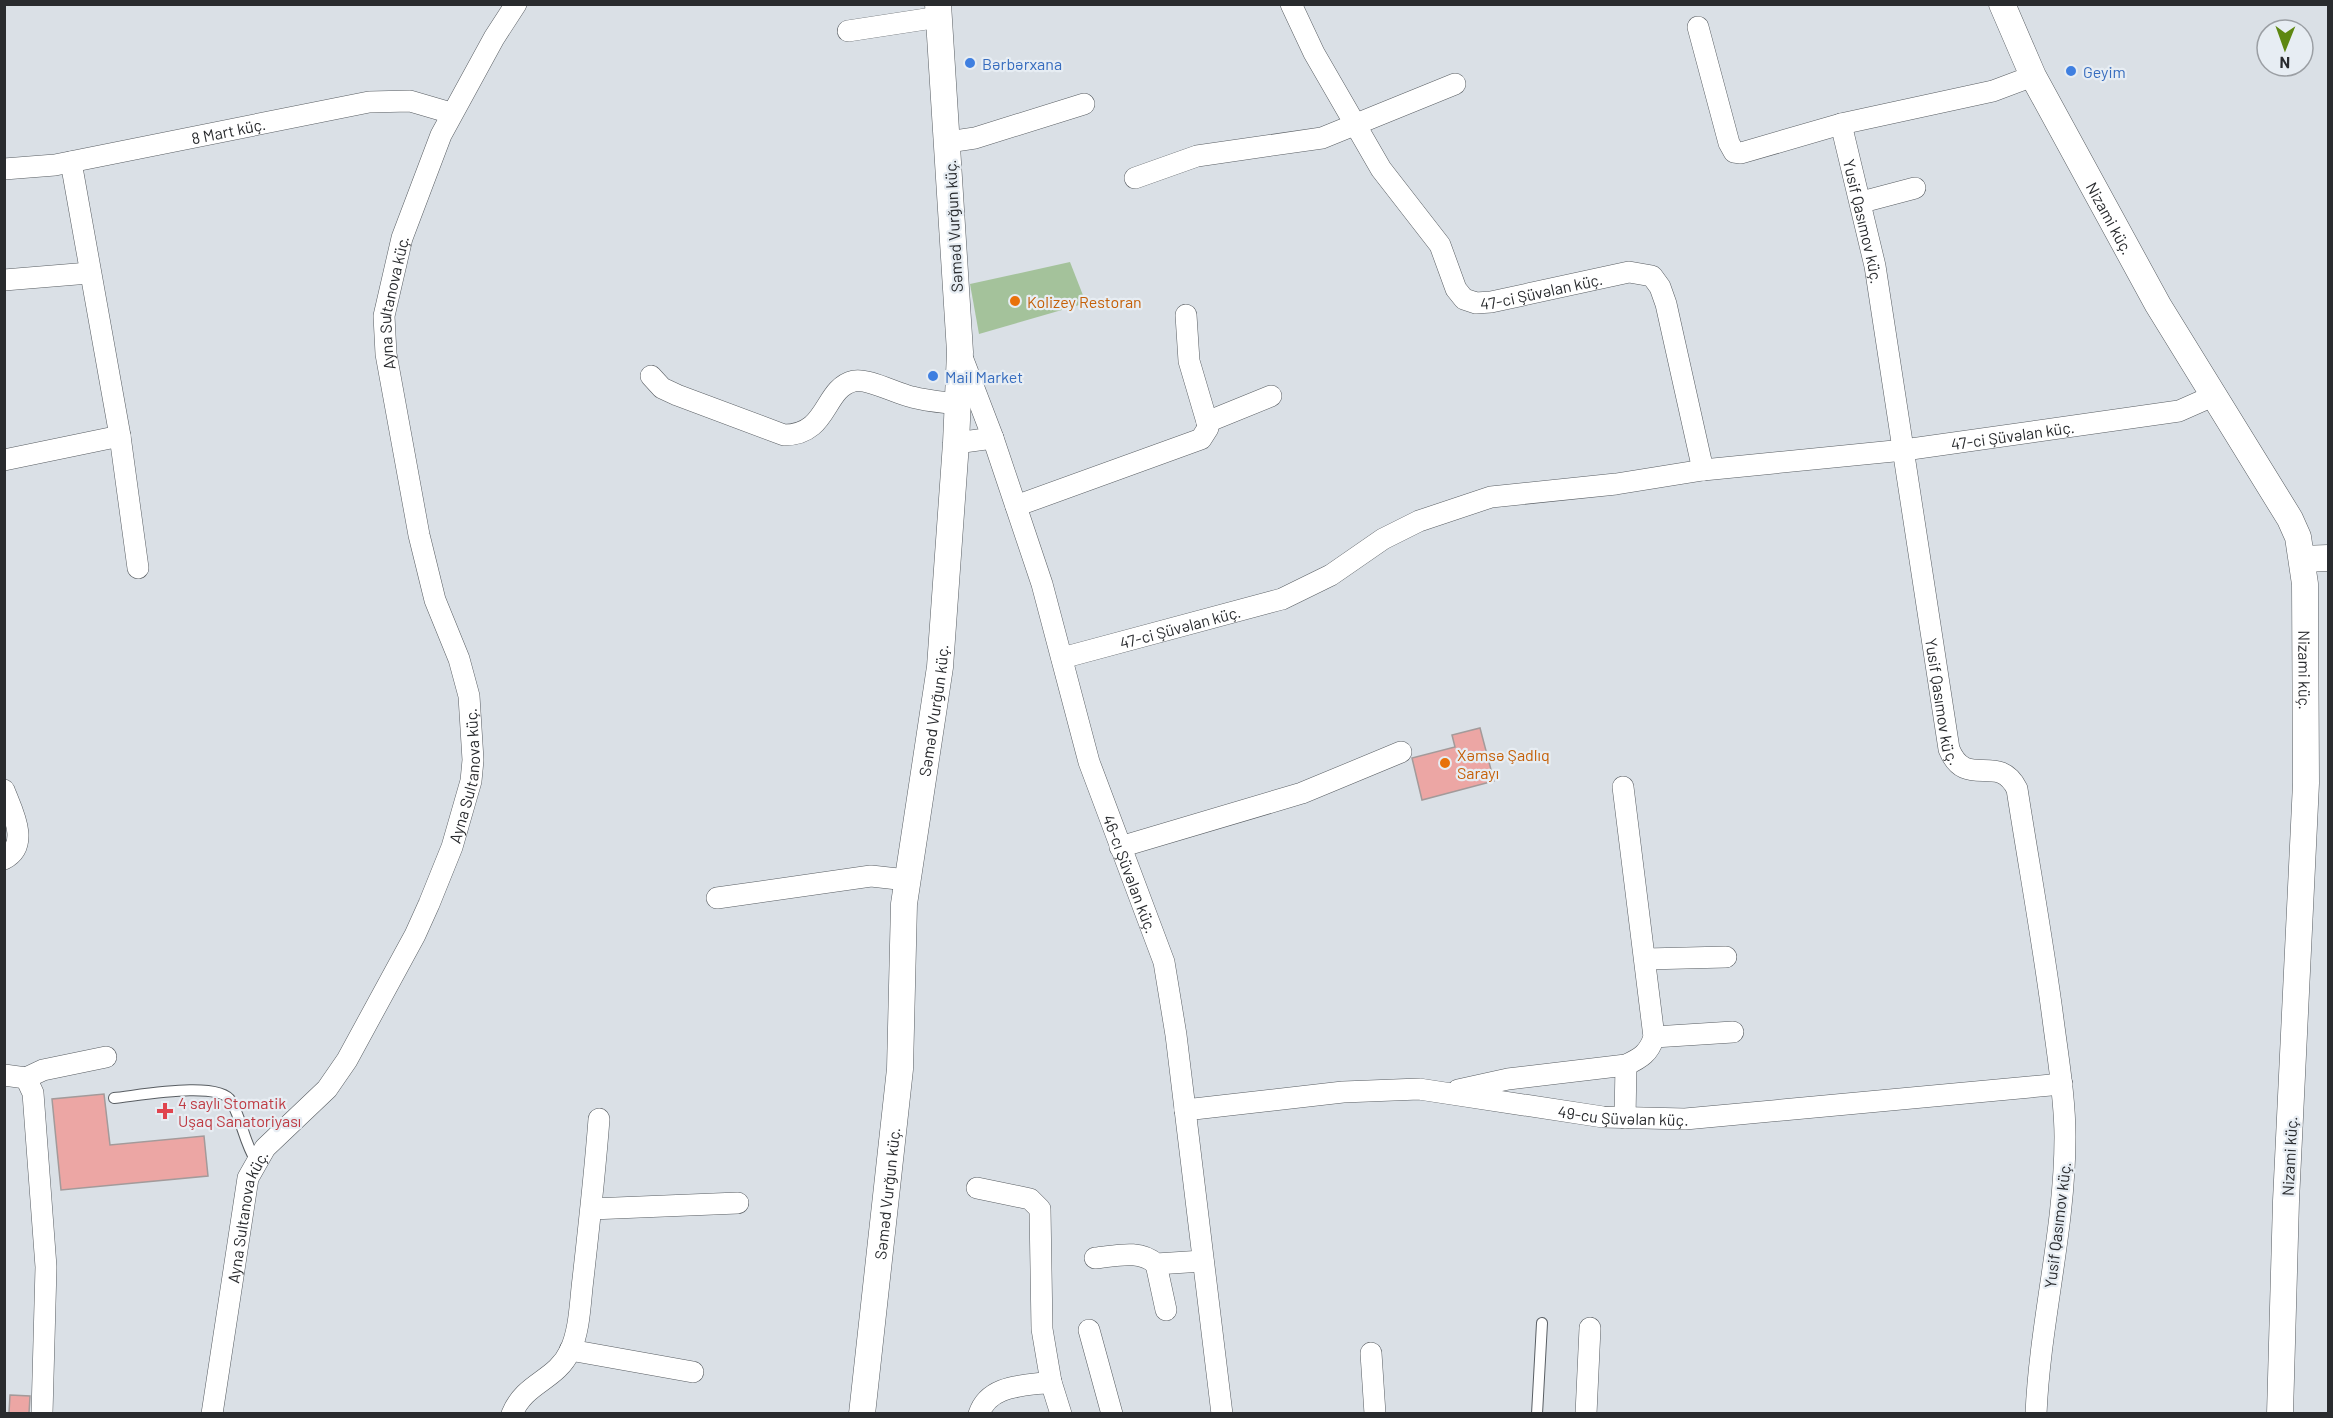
<svg xmlns="http://www.w3.org/2000/svg" width="2333" height="1418" font-family="Barlow,sans-serif">
<style>
.green{fill:#a4c29b}
.building{fill:#eca6a4;stroke:#a39a9a;stroke-width:1.5}
.lines{fill:none;stroke-linecap:round;stroke-linejoin:round}
.service-casing{stroke:#585d62;stroke-width:12}
.minor-casing{stroke:#585d62;stroke-width:22}
.tertiary-casing{stroke:#585d62;stroke-width:27}
.service{stroke:#fff;stroke-width:10}
.minor{stroke:#fff;stroke-width:21}
.tertiary{stroke:#fff;stroke-width:26}
.shop-dot{fill:#3f7fe0;stroke:#e7edf3;stroke-width:2}
.food-dot{fill:#e8710a;stroke:#e7edf3;stroke-width:2}
.health-dot{fill:#e0444e;stroke:#e7edf3;stroke-width:2}
.labels{text-anchor:middle;dominant-baseline:central;stroke-width:4.5;stroke-linejoin:round;paint-order:stroke}
.shop-label{font-size:16px;fill:#366cbe;stroke:#e7edf3;text-anchor:start}
.street-label{font-size:16px;fill:#292b2e;stroke:#e7edf3}
.food-label{font-size:16px;fill:#c56008;stroke:#e7edf3;text-anchor:start}
.health-label{font-size:16px;fill:#be3a42;stroke:#e7edf3;text-anchor:start}
</style>
<rect width="100%" height="100%" fill="#dae0e6"/>
<!-- green -->
<path class="green" d="M1070 262 1086 303 979 334 970 284Z"/>
<!-- building -->
<path class="building" d="M1480 728 1494 781 1422 800 1412 758 1455 747 1452 735Z
M104 1094 110 1145 204 1136 208 1176 61 1190 52 1099Z
M10 1395 30 1396 29 1413H9Z"/>
<g class="lines">
<defs>
<path id="service" d="M114 1098C137 1096 219 1080 231 1101 242 1120 244 1142 256 1161
M1537 1414 1542 1323"/>
<g id="minor">
<path id="s1" d="M1291 4 1314 53 1381 169 1440 245 1456 289 1464 299 1476 303 1491 302 1629 272 1652 276 1660 287 1666 304 1703 470"/>
<path d="M1698 27 1729 143 1734 152 1741 153 1841 124 1993 91 2033 76"/>
<path d="M848 31 939 17"/>
<path id="s2" d="M1841 124 1875 266 1949 749C1966 791 1998 751 2017 789 2029 866 2043 942 2053 1019 2058 1058 2065 1098 2065 1137 2065 1230 2040 1321 2036 1414"/>
<path d="M948 142 975 138 1084 104"/>
<path d="M71 162 120 436 138 568"/>
<path id="s3" d="M4 169 55 165 369 102 410 101 451 113"/>
<path d="M1135 178 1197 156 1322 138 1455 84"/>
<path d="M1862 202 1915 188"/>
<path d="M4 280 89 273"/>
<path id="s4" d="M962 357 993 438 1042 584 1089 762 1164 962 1176 1035 1222 1414"/>
<path d="M651 376 662 388 677 395 784 435C829 435 823 388 854 381 868 378 897 394 912 397 927 401 942 402 958 404"/>
<path d="M1207 422 1271 396"/>
<path d="M956 443 993 438"/>
<path d="M4 460 120 436"/>
<path d="M1016 506 1201 439 1208 428 1207 422 1189 361 1186 315"/>
<path id="s5" d="M1062 658 1282 599 1331 575 1383 539 1419 521 1491 497 1616 484 1703 470 1904 450 2179 411 2213 396"/>
<path d="M4 790C12 811 31 845 4 859"/>
<path d="M1120 847 1302 793 1401 752"/>
<path d="M717 898 871 876 907 880"/>
<path d="M1646 959 1726 957"/>
<path d="M1654 1037 1733 1032"/>
<path d="M4 1075 26 1078 33 1093 46 1267 42 1414"/>
<path d="M26 1078 43 1070 106 1057"/>
<path d="M1458 1090 1508 1079 1626 1065C1641 1058 1649 1053 1654 1037L1623 787"/>
<path id="s6" d="M1185 1110 1343 1092 1419 1089 1603 1117 1685 1119 2062 1084"/>
<path d="M1625 1118 1626 1065"/>
<path d="M977 1188 1030 1199 1040 1209 1042 1329 1051 1382 1061 1414"/>
<path d="M591 1209 738 1203"/>
<path d="M1095 1258C1116 1256 1140 1249 1156 1264L1203 1261"/>
<path d="M1156 1264 1166 1310"/>
<path d="M1089 1330 1112 1414"/>
<path d="M570 1350 693 1372"/>
<path d="M1371 1353 1375 1414"/>
<path id="s7" d="M212 1414 248 1178 265 1148 327 1089 347 1060 415 935 429 904 452 847 471 781 473 760 469 696 459 659 435 600 419 535 386 354 384 316 402 238 441 135 494 38 516 4"/>
<path d="M512 1414C525 1382 556 1381 570 1351 580 1330 580 1302 583 1279 589 1226 595 1172 599 1119"/>
<path d="M979 1414C989 1384 1024 1386 1051 1382"/>
<path d="M1586 1414 1590 1328"/>
</g>
<g id="tertiary">
<path id="s8" d="M2002 4 2033 76 2158 305 2290 519 2298 537 2305 584 2306 783 2286 1201 2280 1414"/>
<path d="M2302 559 2328 558"/>
<path id="s9" d="M862 1414 900 1069 904 904 940 667 956 443 960 352 938 4"/>
</g>
</defs>
<!-- service casing -->
<use href="#service" class="service-casing"/>
<!-- minor casing -->
<use href="#minor" class="minor-casing"/>
<!-- tertiary casing -->
<use href="#tertiary" class="tertiary-casing"/>
<!-- service -->
<use href="#service" class="service"/>
<!-- minor -->
<use href="#minor" class="minor"/>
<!-- tertiary -->
<use href="#tertiary" class="tertiary"/>
</g>
<!-- markers -->
<g class="shop-dot">
<circle cx="970" cy="63" r="6"/>
<circle cx="2071" cy="71" r="6"/>
<circle cx="933" cy="376" r="6"/>
</g>
<g class="food-dot">
<circle cx="1015" cy="301" r="6"/>
<circle cx="1445" cy="763" r="6"/>
</g>
<path class="health-dot" d="M162 1102h6v6h6v6h-6v6h-6v-6h-6v-6h6z"/>
<g class="labels">
<!-- shop labels -->
<g class="shop-label">
<text x="982" y="63">Bərbərxana</text>
<text x="2083" y="71">Geyim</text>
<text x="945" y="376">Mail Market</text>
</g>
<!-- street labels -->
<g class="street-label">
<text stroke="none"><textPath href="#s3" startOffset="228">8 Mart küç.</textPath></text>
<text stroke="none"><textPath href="#s8" startOffset="240">Nizami küç.</textPath></text>
<text stroke="none"><textPath href="#s2" startOffset="100">Yusif Qasımov küç.</textPath></text>
<text transform="translate(953 226) rotate(-93)">Səməd Vurğun küç.</text>
<text stroke="none"><textPath href="#s1" startOffset="423">47-ci Şüvəlan küç.</textPath></text>
<text stroke="none"><textPath href="#s7" startOffset="1191">Ayna Sultanova küç.</textPath></text>
<text stroke="none"><textPath href="#s5" startOffset="987">47-ci Şüvəlan küç.</textPath></text>
<text stroke="none"><textPath href="#s5" startOffset="122">47-ci Şüvəlan küç.</textPath></text>
<text stroke="none"><textPath href="#s8" startOffset="744">Nizami küç.</textPath></text>
<text stroke="none"><textPath href="#s2" startOffset="586">Yusif Qasımov küç.</textPath></text>
<text stroke="none"><textPath href="#s9" startOffset="708">Səməd Vurğun küç.</textPath></text>
<text stroke="none"><textPath href="#s7" startOffset="705">Ayna Sultanova küç.</textPath></text>
<text stroke="none"><textPath href="#s4" startOffset="544">46-cı Şüvəlan küç.</textPath></text>
<text stroke="none"><textPath href="#s6" startOffset="441">49-cu Şüvəlan küç.</textPath></text>
<text transform="translate(2289 1156) rotate(-87)">Nizami küç.</text>
<text stroke="none"><textPath href="#s9" startOffset="222">Səməd Vurğun küç.</textPath></text>
<text stroke="none"><textPath href="#s7" startOffset="201">Ayna Sultanova küç.</textPath></text>
<text transform="translate(2057 1225) rotate(-83)">Yusif Qasımov küç.</text>
</g>
<!-- food labels -->
<g class="food-label">
<text x="1027" y="301">Kolizey Restoran</text>
<text x="1457" y="754">Xəmsə Şadlıq<tspan x="1457" dy="18">Sarayı</tspan></text>
</g>
<!-- health labels -->
<g class="health-label">
<text x="178" y="1102">4 saylı Stomatik<tspan x="178" dy="18">Uşaq Sanatoriyası</tspan></text>
</g>
</g>
<!-- border -->
<rect width="2333" height="1418" fill="none" stroke="#292b2e" stroke-width="12"/>
<!-- north arrow -->
<g transform="translate(2285 48) rotate(181)"><circle r="28" fill="#e7edf3" stroke="#9b9fa4" stroke-width="1.5"/>
<path d="M0-4.5L10 22L0 15L-10 22Z" fill="#5e8711"/>
<text y="-9" font-size="16" font-weight="bold" text-anchor="middle" fill="#292b2e">N</text>
</g>
</svg>
